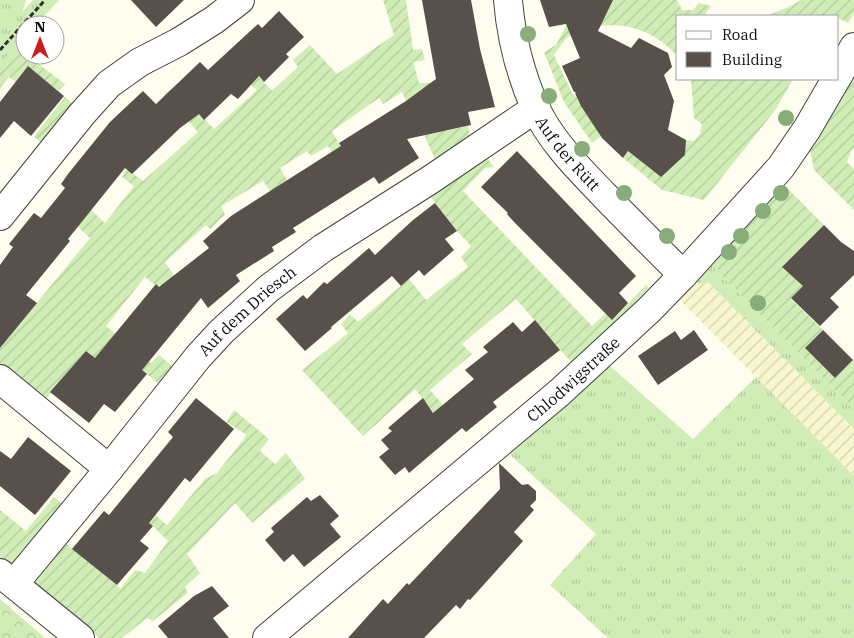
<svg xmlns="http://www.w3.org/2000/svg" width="854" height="638" font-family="'IBM Plex Serif',serif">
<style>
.farmland{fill:url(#farmland-furrows)}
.grass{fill:url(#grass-tufts)}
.park{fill:url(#park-crowns)}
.garden{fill:url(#garden-furrows)}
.building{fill:#58504a}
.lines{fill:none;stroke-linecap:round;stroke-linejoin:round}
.minor-casing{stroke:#414141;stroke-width:30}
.path{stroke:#303030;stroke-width:3;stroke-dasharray:5 2.5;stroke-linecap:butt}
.minor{stroke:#fff;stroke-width:28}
.tree{fill:#88ad7a}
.labels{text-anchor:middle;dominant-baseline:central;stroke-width:5;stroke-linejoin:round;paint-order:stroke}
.street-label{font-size:16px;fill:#0e0e0e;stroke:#fff}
</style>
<defs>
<pattern id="farmland-furrows" width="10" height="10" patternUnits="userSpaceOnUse" patternTransform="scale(1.25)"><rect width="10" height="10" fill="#f7f6cd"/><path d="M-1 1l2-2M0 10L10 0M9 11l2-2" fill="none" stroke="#d3d2af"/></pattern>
<pattern id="grass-tufts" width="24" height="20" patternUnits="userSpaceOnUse" patternTransform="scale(1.25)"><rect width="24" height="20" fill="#d0edb6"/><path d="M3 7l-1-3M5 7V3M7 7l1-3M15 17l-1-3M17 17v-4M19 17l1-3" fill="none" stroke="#b1ca9b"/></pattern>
<pattern id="park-crowns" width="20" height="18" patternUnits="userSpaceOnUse" patternTransform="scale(1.25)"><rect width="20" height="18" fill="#d0edb6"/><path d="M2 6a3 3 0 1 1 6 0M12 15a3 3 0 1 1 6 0" fill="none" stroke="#b1ca9b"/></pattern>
<pattern id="garden-furrows" width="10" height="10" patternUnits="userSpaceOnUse" patternTransform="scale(1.25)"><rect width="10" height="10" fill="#d0edb6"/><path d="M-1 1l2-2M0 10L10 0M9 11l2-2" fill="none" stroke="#b1ca9b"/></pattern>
</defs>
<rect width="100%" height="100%" fill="#fffdf0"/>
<!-- farmland -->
<path class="farmland" d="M693 283H709L854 429V476L679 299Z"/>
<!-- grass -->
<path class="grass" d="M0 0H26L22 12 33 0H59L36 25H25V37L0 64Z
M718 255V272L854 409V429L709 283H693Z
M609 365 693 439 756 377 854 476V638H608L550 585 596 534 506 451Z"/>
<!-- park -->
<path class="park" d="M0 599 45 638H0Z"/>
<!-- garden -->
<path class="garden" d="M383 0H406L413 50 422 49 425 60 413 62 419 83H431L446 131 468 126 470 136 435 159 421 128 411 98 406 101 402 92 383 104 379 98 332 131 348 159 340 164 328 146 311 156 307 151 280 168 304 209 270 191 263 181 221 206 225 215 210 229 206 225 165 262 188 297 180 304 145 277 106 326 151 363 159 355 173 367 160 385 147 374 106 367 86 351 45 400 0 364V348L90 238 75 224 88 207 105 223 134 186 122 177 126 169 143 181 198 132 164 94 174 87 214 129 257 90 251 85 235 51 272 91 298 67 293 60 310 45 337 74 394 35Z
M609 0H677L682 10H693L699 3 711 6 704 16H678V57C655 31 627 21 594 27 584 28 573 32 566 39 561 44 558 50 554 55L572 93 577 97 601 136 592 143 564 102 544 52 556 45 567 24Z
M801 0H854V13L848 23 838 18V16L829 14 827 16H757C774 15 787 8 801 0Z
M16 47 65 84 59 91 28 67 16 82 9 77 0 88V64Z
M691 79H793L776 109 704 200 662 190 623 158 628 151 661 177 686 140 694 141 700 134 702 124 694 118Z
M852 80 854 81V148L851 151 847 162 854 169V210L814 170 810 150 818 140Z
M65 97 74 105 42 143 34 137 35 135Z
M486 157 494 167 485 168 463 191 592 326 606 313 613 319 647 284 648 288C624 315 598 339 571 362L516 299 462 344 472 354 430 390 443 405 434 413 415 389 363 436 302 370 348 333 341 324 350 314 358 322 409 279 426 300 468 267 461 257 471 246 457 231 430 196Z
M782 183 824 225 782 267 803 286 791 299 823 330 805 348 835 378 854 360V409L718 272V255Z
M234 410 269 439 260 451 275 464 286 453 305 479 252 523 235 503 187 554 200 573 185 587 188 593 153 621 147 618 122 638H99L31 582 64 542 117 585 120 589 135 570 145 573 168 541 153 526 130 509 137 499 167 525 205 479 217 473 247 435 226 422Z
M54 497 62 504 10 566 0 558V510L26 531Z"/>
<!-- building -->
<path class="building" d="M131 0H184L156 27Z
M422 0H471L480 49 495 107 468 112 471 125 407 139 419 158 379 184 374 177 293 228 296 232 272 247 274 251 236 275 240 281 208 308 201 298 142 370 147 374 115 412 104 404 89 423 50 392 86 351 95 358 156 284 159 287 209 248 203 241 231 216 341 146 339 143 406 101 436 79Z
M540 0H613L598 31 631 48 639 38 668 53 672 67 664 75 674 101 668 130 686 140 685 155 661 177 628 151 623 158 602 138 581 106 575 93 576 92H574L562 66 580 58 566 24 549 27Z
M279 11 304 37 286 54 289 57 264 82 259 76 238 99 231 94 204 120 199 114 180 128 132 174 125 168 68 239 70 241 26 295 37 303 0 348V265L13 247 9 244 34 213 41 218 65 188 61 184 68 174 110 122 143 91 156 104 200 62 208 70 258 24 262 28Z
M28 66 64 96 31 136 14 121 0 138V102Z
M517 151 636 276 619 293 628 303 612 320 515 223 507 214 508 213 481 187Z
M435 203 457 231 445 239 454 250 424 276 419 270 401 286 392 276 331 327 332 328 305 351 276 319 303 295 307 299 324 282 327 284 369 248 375 255 413 220Z
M824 225 841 242 854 251V275L830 298 839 307 820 326 791 298 803 286 782 267Z
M535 320 560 350 493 402 497 407 466 432 462 428 409 473 405 467 395 475 379 457 389 449 381 440 392 431 388 428 423 398 433 413 474 379 465 370 488 352 483 347 513 322 522 332Z
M694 330 708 350 658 385 638 356 675 331 681 340Z
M823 330 853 360 835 378 805 348Z
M196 398 234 429 190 482 185 478 149 523 153 526 140 541 149 548 117 585 72 549 104 511 109 515 173 437 168 432Z
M28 437 71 471 35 515 0 486V451L11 459Z
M499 463 522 485 528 484 536 491V500L530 506 534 510 514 532 523 541 470 600 468 599 460 609 456 605 424 638H348L383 599 388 604 407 583 409 585 500 489Z
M320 495 339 516 330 524 341 537 304 567 293 554 284 562 265 540 274 532 271 528 307 497 311 501Z
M212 586 229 606 213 618 229 638H168L158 626 194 596Z"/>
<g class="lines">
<defs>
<g id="minor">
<path id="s1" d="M508 0C511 37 520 73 535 107 550 140 578 168 603 194 629 221 656 248 683 275"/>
<path d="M838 76 854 47"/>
<path d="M0 216 82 114 109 84 140 62 179 42 214 20 240 0"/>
<path id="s2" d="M0 379 109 469 198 357 221 332 268 289 323 248 430 180 536 108"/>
<path d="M0 573 80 638"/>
<path d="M14 584 109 469"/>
<path id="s3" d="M267 638 559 393 649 310 683 275 781 167 807 129 836 79"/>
</g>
</defs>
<!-- minor casing -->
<use href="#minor" class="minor-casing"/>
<!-- path -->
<path class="path" d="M0 50 45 0"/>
<!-- minor -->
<use href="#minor" class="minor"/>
</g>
<!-- trees -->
<g class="tree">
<circle cx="528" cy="34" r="8"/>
<circle cx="549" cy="96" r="8"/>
<circle cx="786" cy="118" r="8"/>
<circle cx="582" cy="149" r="8"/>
<circle cx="624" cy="193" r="8"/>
<circle cx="781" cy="193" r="8"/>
<circle cx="763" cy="211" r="8"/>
<circle cx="667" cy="236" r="8"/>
<circle cx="741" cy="236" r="8"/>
<circle cx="729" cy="252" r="8"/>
<circle cx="758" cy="303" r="8"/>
</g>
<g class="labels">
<!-- street labels -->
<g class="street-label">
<text stroke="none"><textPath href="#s1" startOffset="168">Auf der Rütt</textPath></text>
<text stroke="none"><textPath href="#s2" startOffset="352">Auf dem Driesch</textPath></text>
<text stroke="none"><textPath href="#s3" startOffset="401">Chlodwigstraße</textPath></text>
</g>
</g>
<!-- legend -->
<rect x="676" y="15" width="162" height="65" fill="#ffffff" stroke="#9f9f9f"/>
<rect x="686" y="31" width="25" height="8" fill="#ffffff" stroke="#9f9f9f"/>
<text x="722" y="40" font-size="15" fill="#0e0e0e">Road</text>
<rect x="686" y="52" width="25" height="15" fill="#58504a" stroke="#9f9f9f"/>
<text x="722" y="65" font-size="15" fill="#0e0e0e">Building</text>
<!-- north arrow -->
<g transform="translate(40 40)"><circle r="24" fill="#ffffff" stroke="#9f9f9f"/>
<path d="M0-4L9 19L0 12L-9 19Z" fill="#c81d1c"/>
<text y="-8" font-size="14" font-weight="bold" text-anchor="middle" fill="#0e0e0e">N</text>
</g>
</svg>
